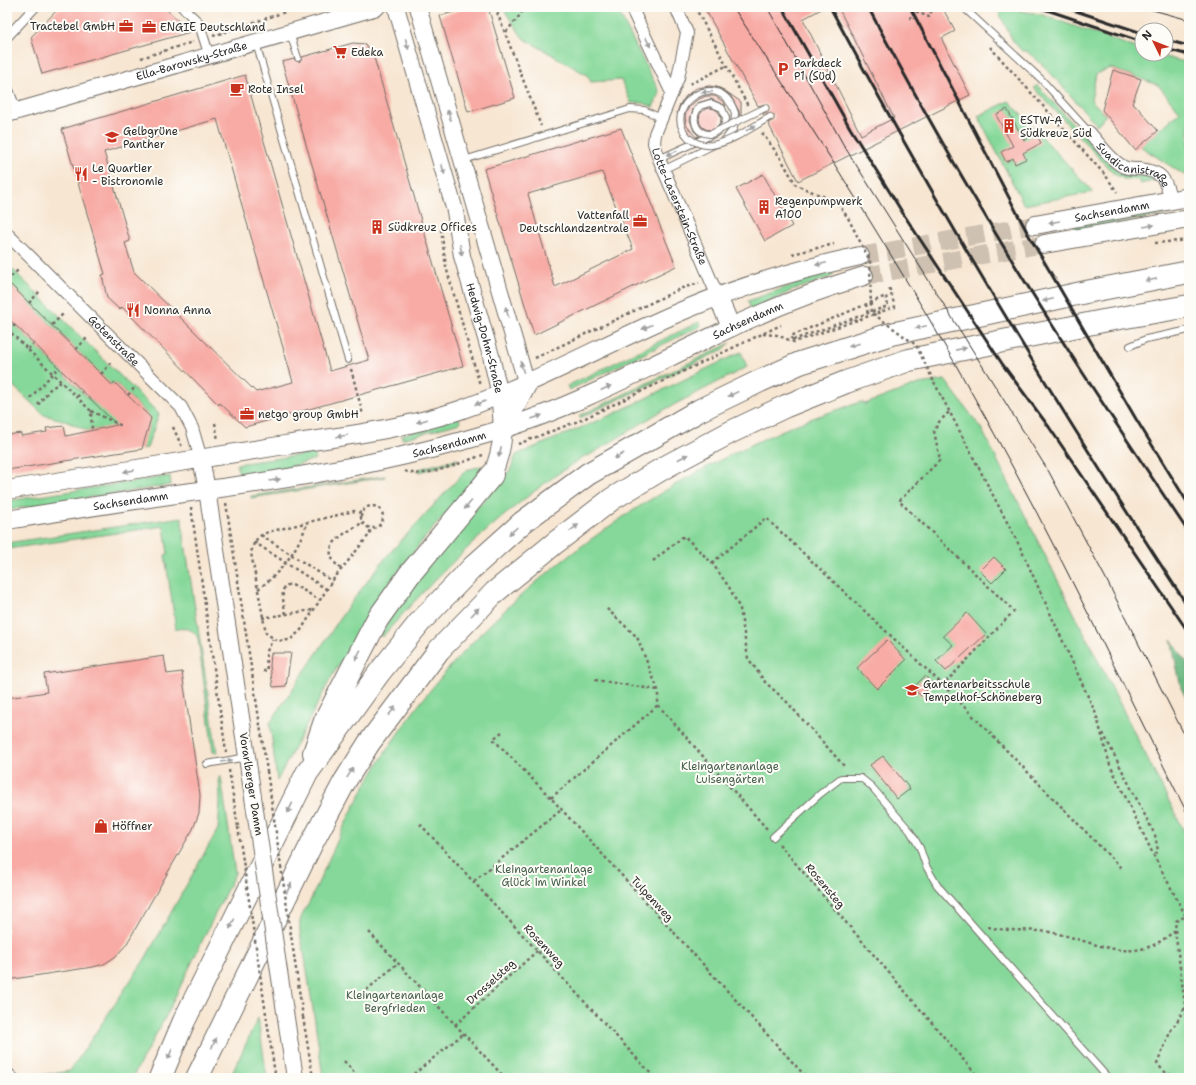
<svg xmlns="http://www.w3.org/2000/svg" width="1196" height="1085" font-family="'Shantell Sans',sans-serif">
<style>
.green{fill:#85d899;stroke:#588262}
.forest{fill:#6cb881;stroke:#4c7256}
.building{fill:#f8aaa4;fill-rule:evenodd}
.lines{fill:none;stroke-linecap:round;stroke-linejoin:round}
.secondary-tunnel{stroke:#cec1b1;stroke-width:18;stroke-dasharray:18 9;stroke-linecap:butt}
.service-casing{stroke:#726c65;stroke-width:8}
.pedestrian-casing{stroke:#726c65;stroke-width:11}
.minor-casing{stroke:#726c65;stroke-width:14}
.tertiary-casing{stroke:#726c65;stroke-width:18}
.secondary-casing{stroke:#726c65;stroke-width:20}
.motorway-casing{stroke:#726c65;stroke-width:24}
.path{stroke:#726c65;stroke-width:2.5;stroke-dasharray:3 3;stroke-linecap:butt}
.service{stroke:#fff;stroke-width:6}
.pedestrian{stroke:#fff;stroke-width:9}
.minor{stroke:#fff;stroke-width:12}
.tertiary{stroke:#fff;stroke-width:16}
.secondary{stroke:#fff;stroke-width:18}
.motorway{stroke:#fff;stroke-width:22}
.tram{stroke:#2b2b2b;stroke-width:1}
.rail{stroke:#2b2b2b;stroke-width:3}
.service-bridge-casing{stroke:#726c65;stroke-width:8;stroke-linecap:butt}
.tertiary-bridge-casing{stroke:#726c65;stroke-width:18;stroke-linecap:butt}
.path-bridge{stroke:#726c65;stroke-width:2.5;stroke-dasharray:3 3;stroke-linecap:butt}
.service-bridge{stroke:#fff;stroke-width:6}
.tertiary-bridge{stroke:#fff;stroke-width:16}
.oneway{fill:#a0a0a0}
.labels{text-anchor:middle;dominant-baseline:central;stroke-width:4;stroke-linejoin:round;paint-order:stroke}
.poi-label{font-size:11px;fill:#2b2b2b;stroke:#fdfcf7;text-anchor:start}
.street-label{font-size:11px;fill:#2b2b2b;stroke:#fdfcf7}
.park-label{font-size:11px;fill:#465f4c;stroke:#fdfcf7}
</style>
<rect width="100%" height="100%" fill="#fdfcf7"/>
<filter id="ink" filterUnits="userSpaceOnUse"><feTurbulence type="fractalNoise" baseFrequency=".025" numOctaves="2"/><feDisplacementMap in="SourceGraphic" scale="8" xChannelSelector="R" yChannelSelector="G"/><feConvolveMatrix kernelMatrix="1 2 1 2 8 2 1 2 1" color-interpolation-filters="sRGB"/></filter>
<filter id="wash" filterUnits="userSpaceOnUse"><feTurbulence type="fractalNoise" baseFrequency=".012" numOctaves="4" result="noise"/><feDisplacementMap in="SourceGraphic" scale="16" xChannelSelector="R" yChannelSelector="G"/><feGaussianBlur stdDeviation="0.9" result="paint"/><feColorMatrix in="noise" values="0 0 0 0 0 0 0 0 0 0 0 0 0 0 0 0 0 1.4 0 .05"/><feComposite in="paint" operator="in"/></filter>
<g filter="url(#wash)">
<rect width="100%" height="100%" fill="#f7e6d2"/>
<!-- green -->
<path class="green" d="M502 7H616L660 93 653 107 643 103H631L621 80 591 82 587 75 523 38Z
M996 7 1040 14 1142 50V54H1153L1189 63V174L1184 175 1140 146 1180 112 1158 85 1110 68 1096 74 1091 100 1106 115 1097 125 1044 66 1025 50 1023 52 1013 41Z
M1037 85 1119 173C1131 178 1145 173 1157 180L1140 184 1138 179 1126 180 1114 174 1034 88Z
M1009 101 1093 192 1024 205 978 116Z
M1189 204V210L1074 231 1073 226Z
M7 264 159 414 147 448 141 449 149 425 147 424 151 418 115 382 112 385 7 281Z
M832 271 833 276 791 291 751 310 748 301Z
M7 317 84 394 122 426 88 431 63 420 44 415 7 380Z
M699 322 701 326 569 390 567 386Z
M730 343 724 349 580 418 579 416Z
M741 352 747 367 660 412 588 456 586 455C508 505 444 567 382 637L380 635C415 574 465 523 510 470L516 455 611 415Z
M945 380 981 428 1189 841V1078H323C318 1040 312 1002 306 965 305 954 298 932 300 922 301 915 307 907 310 901 320 879 330 857 340 835 426 648 595 513 781 431 807 419 834 411 861 402L865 404 919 384Z
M459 416 460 423 402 439V435Z
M314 453 315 459C290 468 266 473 239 477L237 464Z
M457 459V461L419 472V469Z
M482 466V472L423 540 380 595 331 678 277 781 270 723 347 608 386 557 466 470Z
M170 476 171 485 7 510V501Z
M385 476V477L251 498V496Z
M182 517V523L217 753 213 752 198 638C193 628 186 628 176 629L165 555 168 554 164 526 7 549V543Z
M219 777H221L235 873 166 1016 132 1078H36V1076L70 1071 145 959 218 829 220 803Z
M258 1018 267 1078H230Z"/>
<!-- forest -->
<path class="forest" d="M1171 639 1189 666V704L1181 688Z"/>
<g id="blocks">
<!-- building -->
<path class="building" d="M60 7H164L190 32 42 74 31 37Z
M470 7H488L515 98 468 112 440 16Z
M704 7H825L803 19 861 135 894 118 838 7H942L955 31 942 38 943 42 970 95 798 181 768 123 774 120V115L770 113 764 116 763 114 769 110V106L765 104 758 106Z
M353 43 365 44 373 54 463 366 245 427 220 403 219 405 122 307 120 310 107 298 102 275 105 274 62 129 245 75 330 371 369 360 282 62 294 59 299 62 302 57ZM217 119 293 382 256 392 134 272 125 243 130 241 104 152Z
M1113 70 1141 79 1132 104 1138 108 1158 131 1135 150 1102 110Z
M709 86 717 87 724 90 741 102V115H739V111L730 95 719 88 705 87 691 93 682 101 677 113 680 104 687 95 697 88Z
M706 96H715L724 102 726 106 711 99 697 103 693 109 690 120 694 131 699 136 696 137 686 125 685 115 689 107 697 100Z
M699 119a11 11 0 1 1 22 0a11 11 0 1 1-22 0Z
M1007 109 1024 140 1036 134 1041 143 1023 153 1026 159 1015 164 1013 158 1006 162 1001 152 1013 146 996 115Z
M621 128 676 266 534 335 484 169ZM602 172 633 249 555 287 528 194Z
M763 174 792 226 765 241 736 189Z
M7 281 112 385 114 382 151 418 142 449 7 470V435L21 433V436L47 432 46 428 64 426 66 436 117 425 7 317Z
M994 557 1006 569 992 583 980 571Z
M967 613 986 634 946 671 936 661 953 645 943 636Z
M887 640 906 660 877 689 857 668Z
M271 653H291L286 686 273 687 270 666Z
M164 656 167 674 182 672 200 795 199 813 193 829 126 945 115 957 104 964 93 967 7 980V698L47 692 44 674Z
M925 676 933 684 921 696 913 688Z
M883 756 910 789 897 799 870 765Z"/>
</g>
</g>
<g filter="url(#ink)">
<use href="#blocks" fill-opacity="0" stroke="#726c65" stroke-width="1"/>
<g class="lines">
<!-- secondary-tunnel -->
<path class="secondary-tunnel" d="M860 256 1035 225
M864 276 1044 244"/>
<defs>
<path id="service" d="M963 7 1041 79 1089 132
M290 33 298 58
M256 43 348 360
M723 142 734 128 735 113
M659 159 718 132 725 124 726 118
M464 160 630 109 644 110 661 118
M663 170 714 145
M1130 346 1146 339 1189 330
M207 764 247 757
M773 837 820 794 841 778H861L871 786 910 831 920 848 926 866 937 885 1108 1078
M7 1069 16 1078"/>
<path id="pedestrian" d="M182 7 199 23 209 55
M7 37 35 7
M7 86 17 112"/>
<g id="minor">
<path d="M631 7 672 93"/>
<path id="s1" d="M676 7 687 33 678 78 655 134 654 143 659 159 718 297"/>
<path id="s2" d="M1089 132C1099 143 1111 161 1124 167 1129 169 1135 169 1140 169 1164 172 1165 179 1171 201"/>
<path id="s3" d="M7 234 181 407 192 428 201 459"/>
</g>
<g id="tertiary">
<path id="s4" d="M396 7 455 211 462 256 491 356 500 395"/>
<path d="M418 7 527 385"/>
<path id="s5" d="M7 114 377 7"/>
<path d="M201 459 207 490 253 797"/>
<path d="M290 1045 295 1078"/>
</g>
<g id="secondary">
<path id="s6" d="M1035 225 1189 197"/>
<path d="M1044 244 1189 219"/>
<path d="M718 297 731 327"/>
<path d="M504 429 527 385"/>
<path d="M492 475C505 445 504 426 500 395"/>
<path d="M7 490C100 475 192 460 285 445 343 436 404 429 460 410 539 382 612 340 689 308 744 285 801 269 860 256"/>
<path id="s7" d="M7 520C63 511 120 502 176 494 287 480 397 462 503 429 575 406 642 370 709 338 759 313 811 292 864 276"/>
</g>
<path id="motorway" d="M314 753 325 721 377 620 409 575 492 475
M160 1078 184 1021 307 773 379 673 420 622 473 567 523 522 588 474 653 437 700 410 760 381 800 363 891 334 1086 292 1189 272
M197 1078 312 843 345 781 369 743 439 650 495 592 555 543 612 499 667 466 731 432 786 406 846 382 909 360 1103 321 1189 306"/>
</defs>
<!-- service casing -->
<use href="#service" class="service-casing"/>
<!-- pedestrian casing -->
<use href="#pedestrian" class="pedestrian-casing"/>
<!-- minor casing -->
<use href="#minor" class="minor-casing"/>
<!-- tertiary casing -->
<use href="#tertiary" class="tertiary-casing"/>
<!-- secondary casing -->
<use href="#secondary" class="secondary-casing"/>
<!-- motorway casing -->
<use href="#motorway" class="motorway-casing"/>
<!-- path -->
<path class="path" d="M495 7 541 126
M695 7 748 106
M905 7 929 17 933 7
M910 19 913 10
M506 32 521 14 523 7
M213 36 300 7
M990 47 1106 176 1117 192
M141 58 193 42
M690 84 726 66
M762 133 780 157 796 185 837 202 848 218
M441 229 446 267 480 385
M1155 243 1189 240
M792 254 834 244
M7 281 18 270
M29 303 40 291
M866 304 868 315
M52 325 63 314
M7 329 91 411 92 431
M9 331 15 325
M763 334 777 335 794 342 895 307 889 287
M793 340 791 336 886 296 888 306 871 312
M28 349 33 344
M76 349 87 338
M535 358 682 288 699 283
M351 369 363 415
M101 374 112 362
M934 382 1020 547 1096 714 1110 765 1154 856 1189 922
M128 395 136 386
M77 397 82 392
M30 398 58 368
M38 405 50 389 61 382
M91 411 122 426
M215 423 218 440
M173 427 182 447
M518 444 581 420 781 325
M405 471C423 480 464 461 483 455
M226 503 267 771
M361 517a11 11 0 1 1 22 0a11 11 0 1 1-22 0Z
M191 507 226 752
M361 513 354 511 268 532C256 537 254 541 251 553L266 633 277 641 290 640 301 630 332 581 369 535 371 528
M261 535 332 581
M254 542 326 589
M653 561 684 536 712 563 729 587 740 609 748 658 765 682 786 701 845 767
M712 563 766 518 943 685 1014 611 899 501 940 460 934 431 939 422 950 411
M341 569C315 547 344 534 362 523
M258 589C281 573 297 550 307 524
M286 614C275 571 294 584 319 600
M262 618 312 610
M263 671H267L266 653 273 639
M595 680 658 690
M943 685 1122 869
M658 705 767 829
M502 732 493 739 551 798 807 1078
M1103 733 1155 835 1158 851 1154 856
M229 770 238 827
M551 798 658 705V690L637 637 606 608
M420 824 655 1078
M779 844 979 1078
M474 881 560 811
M988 927C1008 932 1029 929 1049 932 1096 940 1133 970 1175 930L1176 921 1186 916
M1175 930 1189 1035
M369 932 505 1078
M362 994 398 963
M303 1017 313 1078
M455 1025 537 951
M344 1061 359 1078
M275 1074 276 1078
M409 1078 463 1034
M1177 1078 1165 1072 1157 1064 1171 1030 1178 1020 1185 1007"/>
<!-- service -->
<use href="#service" class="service"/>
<!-- pedestrian -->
<use href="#pedestrian" class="pedestrian"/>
<!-- minor -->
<use href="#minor" class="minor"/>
<!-- tertiary -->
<use href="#tertiary" class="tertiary"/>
<!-- secondary -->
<use href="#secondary" class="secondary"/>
<!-- motorway -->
<use href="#motorway" class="motorway"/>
<!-- tram -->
<path class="tram" d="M733 7C820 140 906 274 983 413 1057 545 1121 682 1189 817
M767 7 843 144 1049 472 1105 577 1189 744
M1142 7 1189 20"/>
<!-- rail -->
<path class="rail" d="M782 7 850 128 904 215 1003 365 1049 427 1189 633
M830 7C940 213 1061 413 1189 608
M868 7C903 73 939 138 977 202 1043 315 1116 424 1189 533
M910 7 1028 234 1136 419 1189 505
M1038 7 1142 42
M1064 7 1142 33
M1166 40 1189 46
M1166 49 1189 55"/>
<defs>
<path id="service-bridge" d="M735 113C719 64 658 108 689 138 695 143 704 146 712 145 732 142 752 127 770 117
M726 118 722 108 710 103 700 106C690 118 695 135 711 134L765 108"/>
<path id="tertiary-bridge" d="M253 797 290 1045"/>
</defs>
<!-- service-bridge casing -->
<use href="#service-bridge" class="service-bridge-casing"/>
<!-- tertiary-bridge casing -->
<use href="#tertiary-bridge" class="tertiary-bridge-casing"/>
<!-- path-bridge -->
<path class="path-bridge" d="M848 218 870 261 871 312 916 345 934 382
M793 340 871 312
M267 771 303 1017
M238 827 275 1074"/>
<!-- service-bridge -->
<use href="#service-bridge" class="service-bridge"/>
<!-- tertiary-bridge -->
<use href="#tertiary-bridge" class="tertiary-bridge"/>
</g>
<!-- one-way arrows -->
<defs><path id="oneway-solid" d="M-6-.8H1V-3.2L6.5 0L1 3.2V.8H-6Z"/></defs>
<g class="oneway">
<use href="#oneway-solid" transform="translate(648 42) rotate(64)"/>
<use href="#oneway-solid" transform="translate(407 44) rotate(74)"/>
<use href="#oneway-solid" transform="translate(707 92) rotate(177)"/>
<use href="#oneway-solid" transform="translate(449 115) rotate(-107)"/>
<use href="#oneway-solid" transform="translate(751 128) rotate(-29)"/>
<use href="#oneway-solid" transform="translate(672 153) rotate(155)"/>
<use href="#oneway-solid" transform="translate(443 169) rotate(74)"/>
<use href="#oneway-solid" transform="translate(1054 222) rotate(170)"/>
<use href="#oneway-solid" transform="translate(1149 226) rotate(-10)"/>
<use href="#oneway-solid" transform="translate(461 250) rotate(81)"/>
<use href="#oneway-solid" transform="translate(821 264) rotate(168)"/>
<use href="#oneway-solid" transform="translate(1151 280) rotate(169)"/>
<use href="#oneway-solid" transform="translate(1048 300) rotate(168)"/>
<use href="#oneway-solid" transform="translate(507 312) rotate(-106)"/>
<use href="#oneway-solid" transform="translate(647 327) rotate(155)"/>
<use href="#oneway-solid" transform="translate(921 327) rotate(168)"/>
<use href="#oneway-solid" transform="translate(854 345) rotate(162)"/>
<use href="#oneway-solid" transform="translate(961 349) rotate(-11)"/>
<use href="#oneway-solid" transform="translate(522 367) rotate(-105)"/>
<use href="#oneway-solid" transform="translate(606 388) rotate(-25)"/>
<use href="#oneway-solid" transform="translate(733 394) rotate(154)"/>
<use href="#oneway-solid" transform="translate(480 403) rotate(161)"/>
<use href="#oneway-solid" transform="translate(537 417) rotate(-20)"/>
<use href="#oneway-solid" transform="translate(422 421) rotate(164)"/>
<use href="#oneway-solid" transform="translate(342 436) rotate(170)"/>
<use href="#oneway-solid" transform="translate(500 452) rotate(103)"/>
<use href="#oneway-solid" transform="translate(619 456) rotate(150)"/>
<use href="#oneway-solid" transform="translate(683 457) rotate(-28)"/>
<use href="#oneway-solid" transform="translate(129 471) rotate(171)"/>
<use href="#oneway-solid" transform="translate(275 480) rotate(-9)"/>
<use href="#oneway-solid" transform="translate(468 505) rotate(131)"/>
<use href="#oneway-solid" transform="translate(574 528) rotate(-38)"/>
<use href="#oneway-solid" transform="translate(513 531) rotate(138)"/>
<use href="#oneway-solid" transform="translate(475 612) rotate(-46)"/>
<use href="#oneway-solid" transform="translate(358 655) rotate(118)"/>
<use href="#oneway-solid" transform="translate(392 711) rotate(-52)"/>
<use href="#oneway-solid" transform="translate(227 761) rotate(-10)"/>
<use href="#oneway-solid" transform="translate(350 773) rotate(-58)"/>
<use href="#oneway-solid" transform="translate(290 808) rotate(116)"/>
<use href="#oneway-solid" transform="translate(289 888) rotate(-64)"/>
<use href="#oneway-solid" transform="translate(232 924) rotate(116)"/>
<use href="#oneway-solid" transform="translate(214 1043) rotate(-64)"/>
<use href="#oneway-solid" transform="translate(170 1054) rotate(114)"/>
</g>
</g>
<!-- icons -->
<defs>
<symbol id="office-bare" viewBox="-9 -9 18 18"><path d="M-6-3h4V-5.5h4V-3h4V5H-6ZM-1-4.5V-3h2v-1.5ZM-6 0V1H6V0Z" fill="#c8321e" stroke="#fdfcf7" stroke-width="2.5" paint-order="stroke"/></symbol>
<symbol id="supermarket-bare" viewBox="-9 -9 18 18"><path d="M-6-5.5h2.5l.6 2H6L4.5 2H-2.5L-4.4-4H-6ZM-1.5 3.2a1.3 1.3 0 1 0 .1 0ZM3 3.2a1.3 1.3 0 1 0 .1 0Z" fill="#c8321e" stroke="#fdfcf7" stroke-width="2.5" paint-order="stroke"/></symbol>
<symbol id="parking-bare" viewBox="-9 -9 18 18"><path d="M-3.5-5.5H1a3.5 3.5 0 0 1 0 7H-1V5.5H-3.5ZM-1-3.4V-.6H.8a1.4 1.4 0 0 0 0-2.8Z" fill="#c8321e" stroke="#fdfcf7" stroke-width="2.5" paint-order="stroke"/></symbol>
<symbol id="cafe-bare" viewBox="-9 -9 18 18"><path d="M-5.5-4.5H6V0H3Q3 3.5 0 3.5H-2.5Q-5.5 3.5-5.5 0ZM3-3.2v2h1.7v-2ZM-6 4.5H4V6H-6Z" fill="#c8321e" stroke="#fdfcf7" stroke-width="2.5" paint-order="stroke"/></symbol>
<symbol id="building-bare" viewBox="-9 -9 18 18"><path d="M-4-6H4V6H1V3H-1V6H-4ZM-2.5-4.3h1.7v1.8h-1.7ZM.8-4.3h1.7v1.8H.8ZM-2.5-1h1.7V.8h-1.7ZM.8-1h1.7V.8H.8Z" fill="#c8321e" stroke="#fdfcf7" stroke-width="2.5" paint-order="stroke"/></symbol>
<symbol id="school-bare" viewBox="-9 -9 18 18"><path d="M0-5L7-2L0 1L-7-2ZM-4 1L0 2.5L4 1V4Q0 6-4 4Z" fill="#c8321e" stroke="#fdfcf7" stroke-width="2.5" paint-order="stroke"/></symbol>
<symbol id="restaurant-bare" viewBox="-9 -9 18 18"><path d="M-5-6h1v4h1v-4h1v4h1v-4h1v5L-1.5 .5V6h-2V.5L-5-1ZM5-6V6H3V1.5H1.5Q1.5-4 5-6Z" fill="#c8321e" stroke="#fdfcf7" stroke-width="2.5" paint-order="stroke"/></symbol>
<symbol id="shop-bare" viewBox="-9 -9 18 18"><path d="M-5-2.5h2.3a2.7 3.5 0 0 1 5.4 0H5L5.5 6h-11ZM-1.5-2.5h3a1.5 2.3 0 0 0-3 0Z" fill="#c8321e" stroke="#fdfcf7" stroke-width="2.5" paint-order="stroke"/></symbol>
</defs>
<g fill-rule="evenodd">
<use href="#office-bare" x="116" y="16" width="20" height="20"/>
<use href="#office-bare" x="139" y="17" width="20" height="20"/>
<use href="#supermarket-bare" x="330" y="42" width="20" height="20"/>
<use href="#parking-bare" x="773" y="59" width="20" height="20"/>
<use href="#cafe-bare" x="227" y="79" width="20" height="20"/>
<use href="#building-bare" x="999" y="116" width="20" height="20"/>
<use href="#school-bare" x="102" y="127" width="20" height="20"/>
<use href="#restaurant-bare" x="71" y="164" width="20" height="20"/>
<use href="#building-bare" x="754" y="197" width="20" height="20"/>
<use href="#office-bare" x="630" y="211" width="20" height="20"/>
<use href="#building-bare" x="367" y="217" width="20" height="20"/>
<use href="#restaurant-bare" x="123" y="300" width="20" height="20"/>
<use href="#office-bare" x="237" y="404" width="20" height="20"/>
<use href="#school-bare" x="902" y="680" width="20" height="20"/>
<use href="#shop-bare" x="91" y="816" width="20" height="20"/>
</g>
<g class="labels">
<!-- poi labels -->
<g class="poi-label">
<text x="115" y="26" text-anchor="end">Tractebel GmbH</text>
<text x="160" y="27">ENGIE Deutschland</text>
<text x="351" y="52">Edeka</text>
<text x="794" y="63">Parkdeck<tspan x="794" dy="13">P1 (Süd)</tspan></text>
<text x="248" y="89">Rote Insel</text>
<text x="1020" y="120">ESTW-A<tspan x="1020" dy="13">Südkreuz Süd</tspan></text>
<text x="123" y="131">Gelbgrüne<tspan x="123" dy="13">Panther</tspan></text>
<text x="92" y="168">Le Quartier<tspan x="92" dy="13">- Bistronomie</tspan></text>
<text x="775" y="201">Regenpumpwerk<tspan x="775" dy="13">A100</tspan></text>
<text x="629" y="215" text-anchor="end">Vattenfall<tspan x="629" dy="13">Deutschlandzentrale</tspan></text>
<text x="388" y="227">Südkreuz Offices</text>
<text x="144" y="310">Nonna Anna</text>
<text x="258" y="414">netgo group GmbH</text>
<text x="923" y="684">Gartenarbeitsschule<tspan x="923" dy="13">Tempelhof-Schöneberg</tspan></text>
<text x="112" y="826">Höffner</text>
</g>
<!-- street labels -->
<g class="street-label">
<text stroke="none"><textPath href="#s5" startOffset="192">Ella-Barowsky-Straße</textPath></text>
<text stroke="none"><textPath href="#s2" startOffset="58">Suadicanistraße</textPath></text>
<text stroke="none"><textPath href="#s1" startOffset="212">Lotte-Laserstein-Straße</textPath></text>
<text stroke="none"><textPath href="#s6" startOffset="78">Sachsendamm</textPath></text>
<text stroke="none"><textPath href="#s7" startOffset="773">Sachsendamm</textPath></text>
<text stroke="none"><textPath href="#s4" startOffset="343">Hedwig-Dohm-Straße</textPath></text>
<text stroke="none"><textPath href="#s3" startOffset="151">Gotenstraße</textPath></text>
<text stroke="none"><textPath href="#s7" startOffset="449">Sachsendamm</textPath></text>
<text stroke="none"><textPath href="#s7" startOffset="125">Sachsendamm</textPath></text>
<text transform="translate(251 784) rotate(81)">Vorarlberger Damm</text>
<text transform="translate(825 886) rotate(50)">Rosensteg</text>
<text transform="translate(652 899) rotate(47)">Tulpenweg</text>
<text transform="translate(544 946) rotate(47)">Rosenweg</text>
<text transform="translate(491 982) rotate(-42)">Drosselsteg</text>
</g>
<!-- park labels -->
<g class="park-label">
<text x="730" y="766">Kleingartenanlage<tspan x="730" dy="13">Luisengärten</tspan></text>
<text x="544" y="869">Kleingartenanlage<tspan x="544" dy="13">Glück im Winkel</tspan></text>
<text x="395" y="995">Kleingartenanlage<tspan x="395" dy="13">Bergfrieden</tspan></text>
</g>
</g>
<!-- margin -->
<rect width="1196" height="1085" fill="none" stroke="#fdfcf7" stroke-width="24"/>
<!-- north arrow -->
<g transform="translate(1154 42) rotate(313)"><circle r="19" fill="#fdfcf7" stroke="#a9a8a5"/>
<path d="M0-3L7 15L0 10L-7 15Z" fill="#c8321e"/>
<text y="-6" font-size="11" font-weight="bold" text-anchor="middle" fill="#2b2b2b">N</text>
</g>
</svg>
